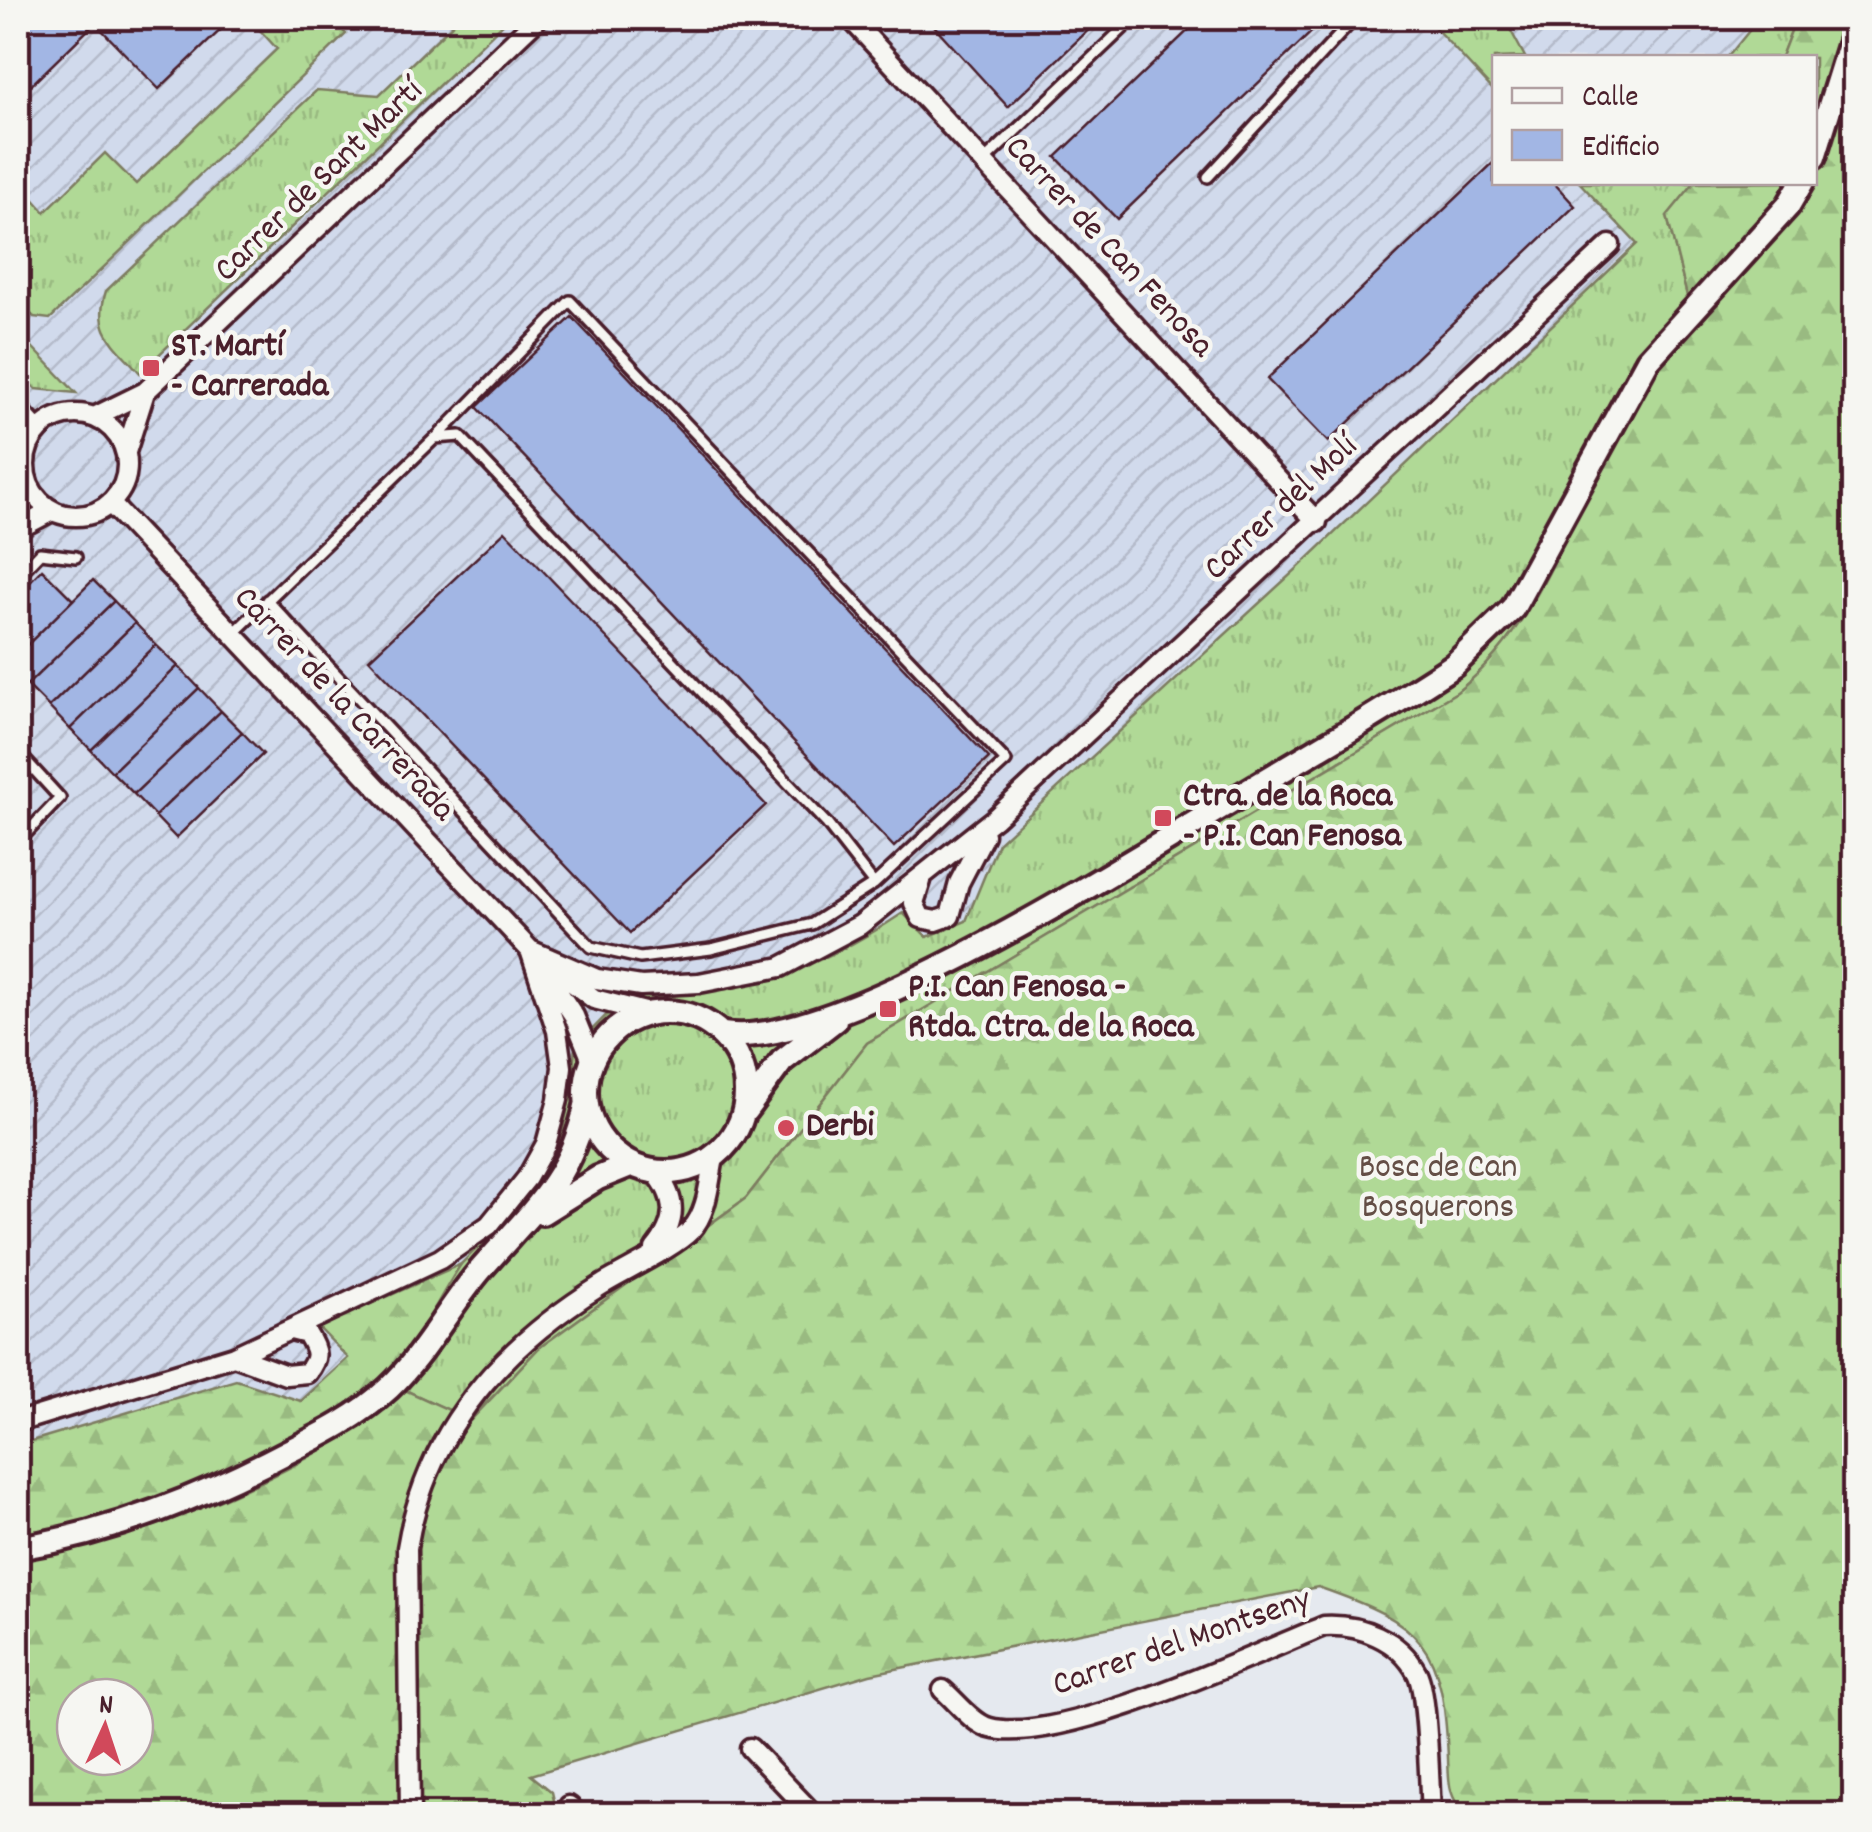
<svg xmlns="http://www.w3.org/2000/svg" width="1872" height="1832" font-family="Dekko,sans-serif">
<style>
.industrial{fill:url(#industrial-furrows)}
.grass{fill:url(#grass-tufts);stroke:#7d7c60;stroke-width:2.5}
.forest{fill:url(#forest-firs);stroke:#7d7c60;stroke-width:2.5;fill-rule:evenodd}
.building{fill:#a2b6e4;stroke:#4a1f2b;stroke-width:2.5}
.lines{fill:none;stroke-linecap:round;stroke-linejoin:round}
.service-casing{stroke:#4a1f2b;stroke-width:16}
.minor-casing{stroke:#4a1f2b;stroke-width:25}
.tertiary-casing{stroke:#4a1f2b;stroke-width:30}
.service{stroke:#f6f6f2;stroke-width:9}
.minor{stroke:#f6f6f2;stroke-width:18}
.tertiary{stroke:#f6f6f2;stroke-width:22}
.poi-dot{fill:#d1495b;stroke:#f6f6f2;stroke-width:4}
.labels{text-anchor:middle;dominant-baseline:central;stroke-width:9;stroke-linejoin:round;paint-order:stroke}
.street-label{font-size:35px;fill:#4a1f2b;stroke:#f6f6f2}
.poi-label{font-size:35px;font-weight:bold;fill:#4a1f2b;stroke:#f6f6f2;text-anchor:start}
.park-label{font-size:35px;fill:#644e46;stroke:#f6f6f2}
</style>
<defs>
<pattern id="industrial-furrows" width="10" height="10" patternUnits="userSpaceOnUse" patternTransform="scale(2.5)"><rect width="10" height="10" fill="#d1daec"/><path d="M-1 1l2-2M0 10L10 0M9 11l2-2" fill="none" stroke="#b5bbcb"/></pattern>
<pattern id="grass-tufts" width="24" height="20" patternUnits="userSpaceOnUse" patternTransform="scale(2.5)"><rect width="24" height="20" fill="#b0d996"/><path d="M3 7l-1-3M5 7V3M7 7l1-3M15 17l-1-3M17 17v-4M19 17l1-3" fill="none" stroke="#99ba81"/></pattern>
<pattern id="forest-firs" width="22" height="20" patternUnits="userSpaceOnUse" patternTransform="scale(2.5)"><rect width="22" height="20" fill="#b0d996"/><path d="M5 1l3.5 6h-7zM16 11l3.5 6h-7z" fill="#99ba81"/></pattern>
</defs>
<rect width="100%" height="100%" fill="#e5e9ef"/>
<filter id="ink" filterUnits="userSpaceOnUse"><feTurbulence type="fractalNoise" baseFrequency=".01" numOctaves="2"/><feDisplacementMap in="SourceGraphic" scale="20" xChannelSelector="R" yChannelSelector="G"/><feConvolveMatrix kernelMatrix="1 2 1 2 8 2 1 2 1" color-interpolation-filters="sRGB"/></filter>
<g filter="url(#ink)">
<!-- industrial -->
<path class="industrial" d="M18 18H1426L1494 91V182L1580 183 1638 244 1301 565 998 843 966 920 927 937 903 914 847 950 763 984 669 997 626 996 575 1047 571 1093 556 1160 521 1204 461 1264 319 1327 348 1358 301 1401 236 1380 18 1445Z
M1504 18H1756L1758 21 1727 57 1525 58Z"/>
<!-- grass -->
<path class="grass" d="M249 18H331L346 34 50 319 34 317 18 302V205L29 194 45 212 105 153 136 184 277 49Z
M459 18H509L140 373C114 343 93 332 106 291L317 90 379 95Z
M1426 18H1504L1525 57 1494 58V91Z
M1756 18H1796L1781 57 1727 58 1757 21Z
M1580 183H1694L1667 216 1693 319C1669 354 1639 389 1619 427 1572 519 1539 627 1457 692L867 1043 746 1198 539 1348 470 1420 405 1390 389 1375 461 1264 521 1204 556 1160 571 1093 575 1047 626 995C733 1000 815 972 903 913L927 937 966 921 998 843 1301 565 1637 244Z
M18 332 76 393 36 389 18 370Z"/>
<!-- forest -->
<path class="forest" d="M1796 18H1854V1814H1465C1448 1796 1449 1783 1448 1758 1443 1645 1425 1624 1318 1587L870 1674 531 1775 552 1792 557 1814H18V1561C134 1544 319 1470 405 1390L471 1420 539 1348 746 1198 867 1043 1457 692C1543 624 1570 513 1623 420 1643 384 1667 352 1693 320L1667 216 1694 183 1814 182V58L1781 57ZM75 1697H135V1757H75Z
M461 1264C439 1297 413 1352 385 1378 306 1450 123 1522 18 1535V1445L236 1380 301 1401 348 1358 318 1327Z"/>
<!-- building -->
<path class="building" d="M18 18H233L159 89 95 23 18 98Z
M927 18H1101L1008 107Z
M1201 18H1326L1117 219 1056 157Z
M1494 162V182H1553L1575 206 1328 442 1267 379Z
M572 317 989 758 894 847 477 407Z
M505 531 766 805 630 933 369 659Z
M42 569 73 600 18 654V594Z
M93 580 114 601 27 685 18 675V654Z
M114 601 135 623 49 707 27 685Z
M135 623 156 645 70 729 49 707Z
M156 645 178 666 91 750 70 729Z
M178 666 199 688 112 772 91 750Z
M199 688 221 711 134 794 112 772Z
M221 711 242 732 155 816 134 794Z
M242 732 263 754 176 838 155 816Z"/>
<g class="lines">
<defs>
<path id="service" d="M984 161 1134 18
M1208 177 1355 18
M436 438 570 301 1006 761 874 884
M18 576 40 553 76 557
M233 634 435 438 460 436 827 824 874 884 812 924 711 949 640 958 591 947 267 600
M18 752 60 798 18 842"/>
<path id="minor" d="M850 18 1317 522
M18 409 37 430
M25 465a51 51 0 1 1 102 0a51 51 0 1 1-102 0Z
M94 417 145 392 538 18
M126 452 145 392
M110 503 530 950 574 1016 591 1058
M18 510 29 488
M18 529 52 511
M921 881 914 903 921 918 936 921 950 916 959 883 984 835
M530 950 597 979 641 986 699 983 781 967 860 925 995 818 1610 245
M556 970 594 999 649 1013
M655 1249C677 1222 678 1199 655 1172
M234 1356 286 1375 307 1373C319 1358 318 1351 307 1334L291 1330
M18 1422 234 1356 440 1259 489 1225 527 1178 546 1144 558 1100 562 1067 557 1031 530 950
M943 1690C956 1701 973 1724 990 1728 1060 1746 1253 1655 1324 1626 1360 1624 1399 1639 1417 1673 1428 1694 1429 1785 1431 1814
M750 1748 813 1814
M569 1806 578 1814
M410 1814 407 1548C426 1431 502 1347 600 1286 624 1271 674 1248 691 1230 708 1212 709 1181 714 1158"/>
<path id="tertiary" d="M1814 157 1854 29
M586 1092a80 80 0 1 1 160 0a80 80 0 1 1-160 0Z
M724 1034C833 1052 1126 863 1228 803 1303 757 1381 714 1454 665L1513 608 1648 360 1788 206 1802 182
M746 1110 782 1061 835 1020
M542 1213 598 1178 630 1165
M18 1548C114 1532 201 1497 287 1452 324 1434 359 1416 389 1388 426 1353 449 1306 482 1268 530 1213 570 1181 586 1106"/>
</defs>
<!-- service casing -->
<use href="#service" class="service-casing"/>
<!-- minor casing -->
<use href="#minor" class="minor-casing"/>
<!-- tertiary casing -->
<use href="#tertiary" class="tertiary-casing"/>
<!-- service -->
<use href="#service" class="service"/>
<!-- minor -->
<use href="#minor" class="minor"/>
<!-- tertiary -->
<use href="#tertiary" class="tertiary"/>
</g>
</g>
<!-- markers -->
<g class="poi-dot">
<rect x="141" y="358" width="20" height="20" rx="5"/>
<rect x="1153" y="808" width="20" height="20" rx="5"/>
<rect x="878" y="999" width="20" height="20" rx="5"/>
<circle cx="786" cy="1128" r="10"/>
</g>
<g class="labels">
<!-- street labels -->
<g class="street-label">
<text transform="translate(320 182) rotate(-44)">Carrer de Sant Martí</text>
<text transform="translate(1108 248) rotate(47)">Carrer de Can Fenosa</text>
<text transform="translate(1282 509) rotate(-43)">Carrer del Molí</text>
<text transform="translate(343 705) rotate(47)">Carrer de la Carrerada</text>
<text transform="translate(1182 1644) rotate(-19)">Carrer del Montseny</text>
</g>
<!-- poi labels -->
<g class="poi-label">
<text x="171" y="348">ST. Martí<tspan x="171" dy="40">- Carrerada</tspan></text>
<text x="1183" y="798">Ctra. de la Roca<tspan x="1183" dy="40">- P.I. Can Fenosa</tspan></text>
<text x="908" y="989">P.I. Can Fenosa -<tspan x="908" dy="40">Rtda. Ctra. de la Roca</tspan></text>
<text x="806" y="1128">Derbi</text>
</g>
<!-- park labels -->
<g class="park-label">
<text x="1438" y="1169">Bosc de Can<tspan x="1438" dy="40">Bosquerons</tspan></text>
</g>
</g>
<!-- margin -->
<rect width="1872" height="1832" fill="none" stroke="#f6f6f2" stroke-width="60"/>
<rect x="30" y="30" width="1812" height="1772" fill="none" stroke="#4a1f2b" stroke-width="4" filter="url(#ink)"/>
<!-- legend -->
<rect x="1492" y="55" width="325" height="130" fill="#f6f6f2" stroke="#b1a0a2" stroke-width="2.5"/>
<rect x="1512" y="88" width="50" height="15" fill="#f6f6f2" stroke="#b1a0a2" stroke-width="2.5"/>
<text x="1582" y="105" font-size="30" fill="#4a1f2b">Calle</text>
<rect x="1512" y="130" width="50" height="30" fill="#a2b6e4" stroke="#b1a0a2" stroke-width="2.5"/>
<text x="1582" y="155" font-size="30" fill="#4a1f2b">Edificio</text>
<!-- north arrow -->
<g transform="translate(105 1727) rotate(3)"><circle r="48" fill="#f6f6f2" stroke="#b1a0a2" stroke-width="2.5"/>
<path d="M0-8L18 38L0 25L-18 38Z" fill="#d1495b"/>
<text y="-15" font-size="28" font-weight="bold" text-anchor="middle" fill="#4a1f2b">N</text>
</g>
</svg>
